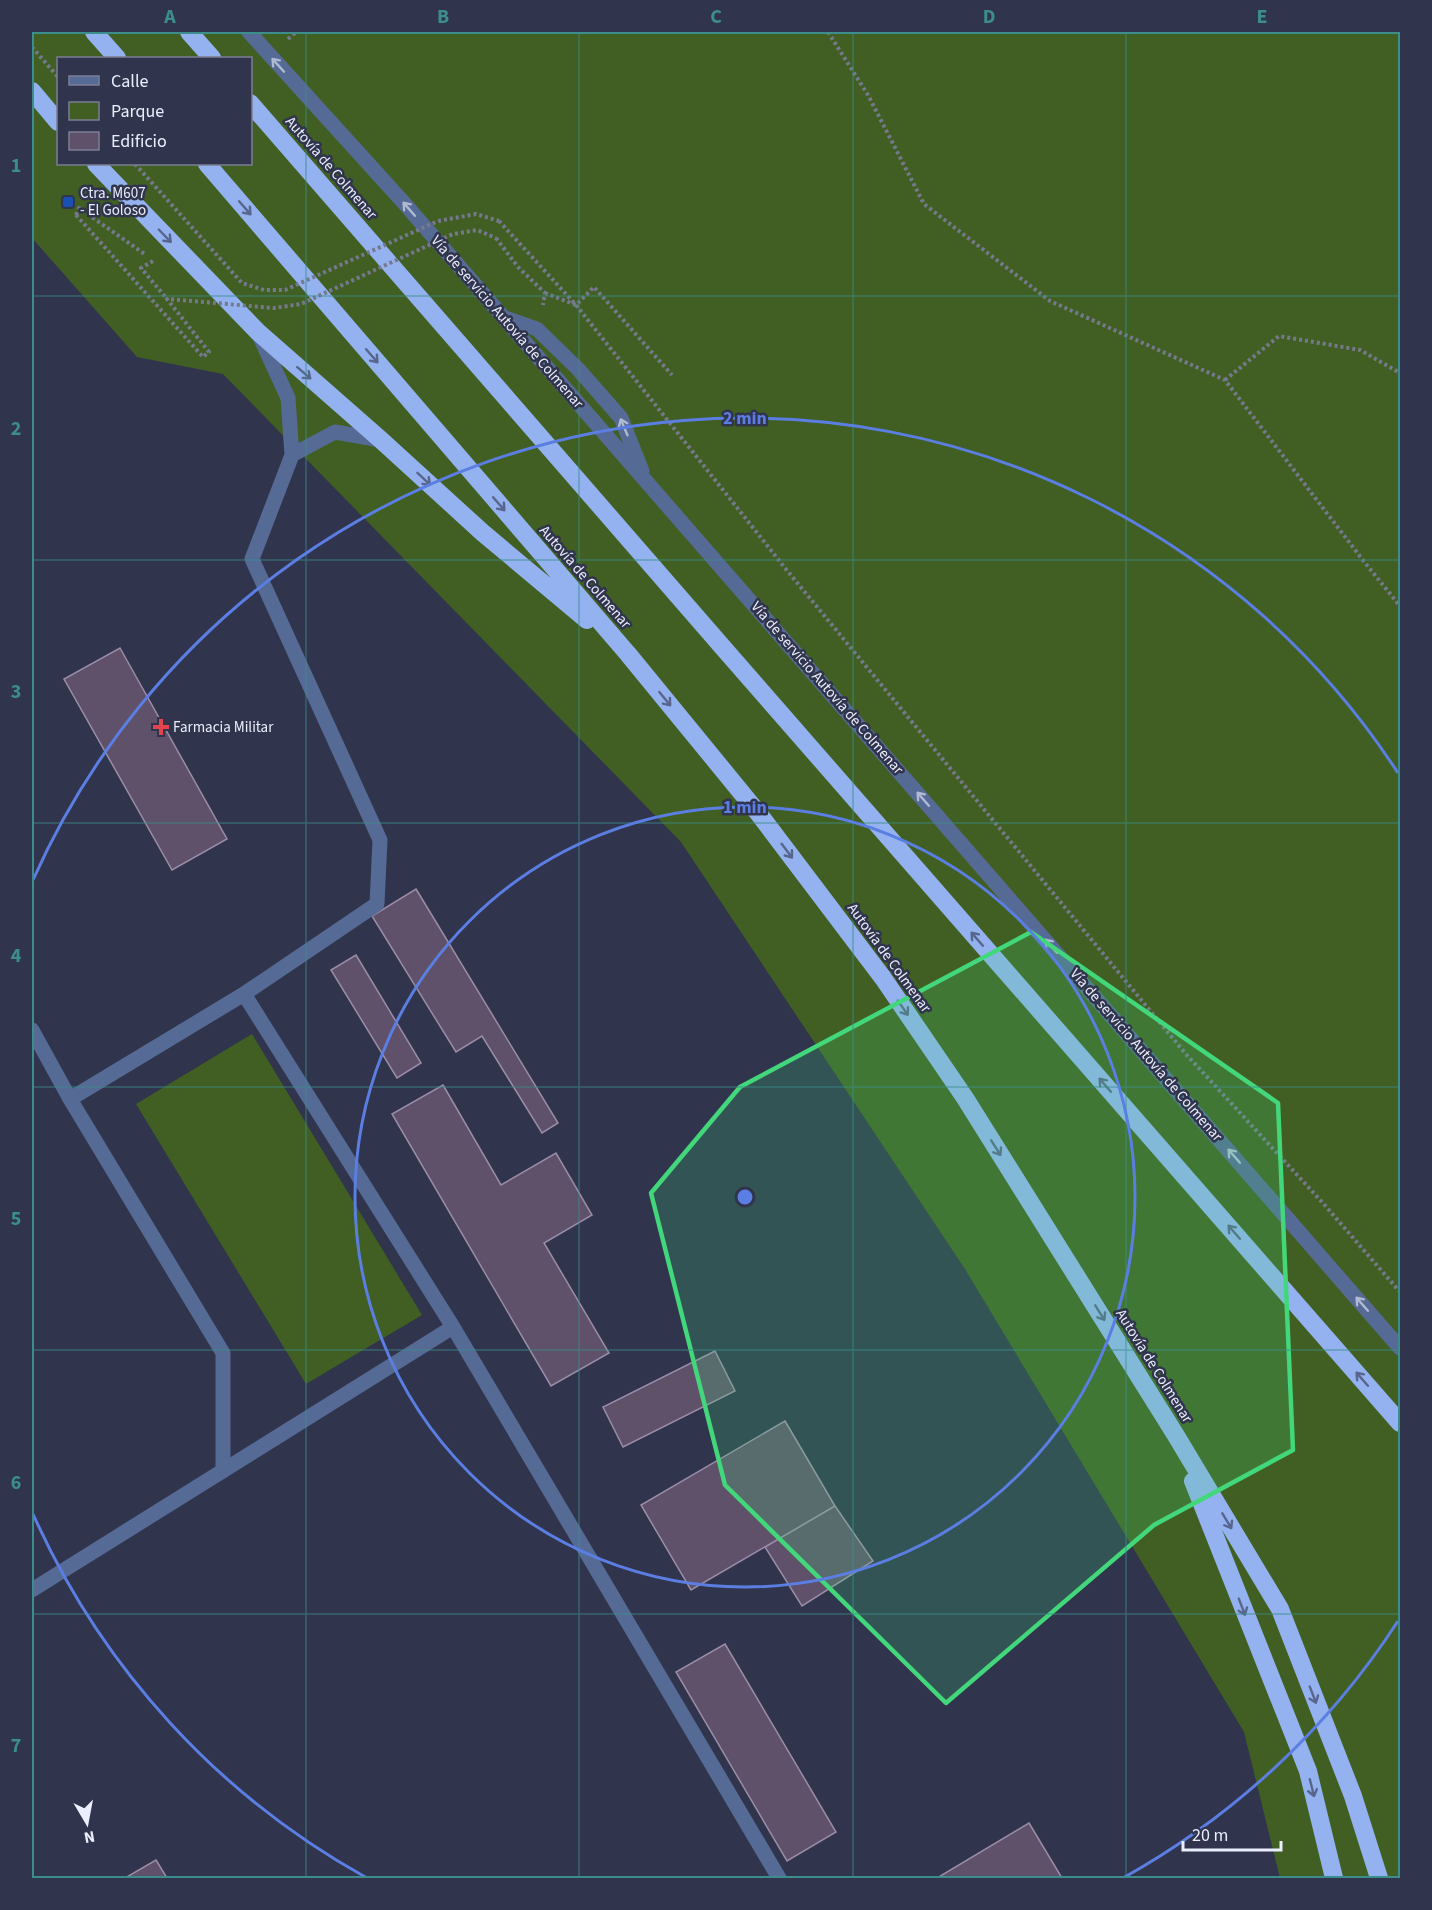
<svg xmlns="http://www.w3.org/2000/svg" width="1432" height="1910" font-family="'Source Sans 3',sans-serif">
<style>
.green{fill:#415f22;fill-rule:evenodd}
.building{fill:#5e5169;stroke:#9b8da8;stroke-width:1.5}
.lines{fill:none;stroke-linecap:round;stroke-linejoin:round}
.path{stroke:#75798d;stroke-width:4;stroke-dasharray:3 3;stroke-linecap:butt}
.minor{stroke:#556a94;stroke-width:15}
.highway{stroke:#93b2ef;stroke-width:18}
.path-bridge{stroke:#75798d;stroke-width:4;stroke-dasharray:3 3;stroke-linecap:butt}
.oneway{stroke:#afb9d3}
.oneway2{stroke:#58668d}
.marked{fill:#43d77b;fill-opacity:0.2;stroke:#43d77b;stroke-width:4.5;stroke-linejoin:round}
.grid{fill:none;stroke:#3b8e8b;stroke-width:1.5;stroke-opacity:0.55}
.ring{fill:none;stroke:#5b7ee3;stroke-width:3}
.transit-dot{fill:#1a4fb4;stroke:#30344c;stroke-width:2}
.health-dot{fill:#e0444e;stroke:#30344c;stroke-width:2}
.labels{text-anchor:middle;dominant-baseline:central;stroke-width:5;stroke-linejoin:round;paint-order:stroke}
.street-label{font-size:15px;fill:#ebeefd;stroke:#30344c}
.poi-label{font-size:15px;fill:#ebeefd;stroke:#30344c;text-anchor:start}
.centre{fill:#5b7ee3;stroke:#30344c;stroke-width:3}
.ring-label{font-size:18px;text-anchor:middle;font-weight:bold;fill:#5b7ee3;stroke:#30344c;stroke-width:5;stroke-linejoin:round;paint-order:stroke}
.neatline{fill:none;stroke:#3b8e8b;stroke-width:2}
.grid-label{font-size:20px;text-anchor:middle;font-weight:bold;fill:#3b8e8b}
</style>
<rect width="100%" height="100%" fill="#30344c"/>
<!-- green -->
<path class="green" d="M32 32H1400V1878H1280L1244 1732 965 1269 681 842 223 374 137 357 32 238ZM58 58H250V164H58Z
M252 1034 422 1315 306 1384 136 1104Z"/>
<!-- building -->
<path class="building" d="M120 648 227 839 172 870 64 679Z
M416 889 558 1123 542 1133 482 1036 456 1052 372 916Z
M356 955 421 1063 397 1078 331 970Z
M443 1085 501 1185 556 1153 592 1215 544 1243 609 1353 551 1386 392 1114Z
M715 1351 735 1391 623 1447 603 1407Z
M785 1421 835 1506 691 1590 641 1505Z
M835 1506 873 1561 802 1606 765 1547Z
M725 1644 836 1832 787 1861 676 1672Z
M1029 1823 1062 1878H937Z
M156 1860 167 1878H125Z"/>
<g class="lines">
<!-- path -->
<path class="path" d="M828 32 868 95 924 204 1050 301 1225 380 1362 559 1400 606
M288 39 296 32
M32 47 58 77
M76 215 79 208 146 255
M499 221 576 305 785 568 1185 1053 1322 1202 1400 1292
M496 238 518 267 545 293 543 305
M153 261 141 268 167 299
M545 293 576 305 594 287 672 375
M1225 380 1279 336 1360 350 1400 373"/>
<!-- minor -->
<path class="minor" d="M249 32 404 203 1400 1348
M505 318 537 329 578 369 621 418 642 471
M292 455 335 432 381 440
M244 994 453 1327 779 1878
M32 1030 70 1099 223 1353V1471
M70 1099 244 994 377 904 380 840 252 559 292 455 288 398 259 335
M32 1590 453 1327"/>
<!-- highway -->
<path class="highway" d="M94 32 117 58
M189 32 212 58
M32 91 58 122
M250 103 726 651 1400 1423
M96 164 258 332 381 440 483 533 587 620
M207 164 628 654 759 814 883 978 965 1098 1175 1434 1280 1609 1353 1796 1379 1878
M1193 1481 1308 1771 1334 1878"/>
<!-- path-bridge -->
<path class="path-bridge" d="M135 164 242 283 264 290H285L438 221 476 214 499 221
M76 215 203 357 209 352 167 299 274 308 301 304 453 234 477 230 496 238"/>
</g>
<!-- one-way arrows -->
<defs><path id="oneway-shaft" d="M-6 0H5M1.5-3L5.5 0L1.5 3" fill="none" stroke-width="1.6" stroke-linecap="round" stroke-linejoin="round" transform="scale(1.5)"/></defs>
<g class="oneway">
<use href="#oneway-shaft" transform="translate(278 65) rotate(-132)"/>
<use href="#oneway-shaft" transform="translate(409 209) rotate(-131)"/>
<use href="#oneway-shaft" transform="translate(624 427) rotate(-113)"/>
<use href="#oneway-shaft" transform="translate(923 799) rotate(-131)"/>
<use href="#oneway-shaft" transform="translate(1051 946) rotate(-131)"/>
<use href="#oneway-shaft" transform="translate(1234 1156) rotate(-131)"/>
<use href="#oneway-shaft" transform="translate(1362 1304) rotate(-131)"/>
</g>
<g class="oneway2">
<use href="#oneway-shaft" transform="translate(245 208) rotate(49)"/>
<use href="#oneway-shaft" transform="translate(165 236) rotate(46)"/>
<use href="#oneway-shaft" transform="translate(372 356) rotate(49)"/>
<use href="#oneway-shaft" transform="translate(304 373) rotate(41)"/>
<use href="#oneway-shaft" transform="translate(424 479) rotate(43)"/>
<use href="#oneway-shaft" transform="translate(499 504) rotate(49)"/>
<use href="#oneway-shaft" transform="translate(665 699) rotate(51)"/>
<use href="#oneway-shaft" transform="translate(787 851) rotate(53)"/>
<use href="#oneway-shaft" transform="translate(977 939) rotate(-131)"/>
<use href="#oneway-shaft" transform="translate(903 1008) rotate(55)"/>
<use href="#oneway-shaft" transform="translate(1105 1085) rotate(-131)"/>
<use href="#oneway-shaft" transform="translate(996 1148) rotate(58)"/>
<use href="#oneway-shaft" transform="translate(1234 1232) rotate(-131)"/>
<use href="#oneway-shaft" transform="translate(1100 1313) rotate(58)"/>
<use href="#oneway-shaft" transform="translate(1362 1379) rotate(-131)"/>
<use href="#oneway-shaft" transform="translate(1227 1521) rotate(59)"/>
<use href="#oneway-shaft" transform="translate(1242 1607) rotate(69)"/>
<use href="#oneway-shaft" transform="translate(1313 1695) rotate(69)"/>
<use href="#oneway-shaft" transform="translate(1312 1788) rotate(76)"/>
</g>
<!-- marked area -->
<path class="marked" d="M1031 932 1278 1103 1293 1450 1154 1525 946 1703 725 1485 651 1193 740 1087Z"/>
<!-- grid -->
<path class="grid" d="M306 32V1878M579 32V1878M853 32V1878M1126 32V1878M32 296H1400M32 560H1400M32 823H1400M32 1087H1400M32 1350H1400M32 1614H1400"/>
<!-- distance rings -->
<g class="ring">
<circle cx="745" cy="1197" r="390"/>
<path d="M1398 1621A779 779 0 0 1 1123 1878M367 1878A779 779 0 0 1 33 1514M33 880A779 779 0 0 1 1398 773"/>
</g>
<!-- markers -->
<rect class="transit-dot" x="62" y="196" width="12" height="12" rx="3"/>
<path class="health-dot" d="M158 718h6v6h6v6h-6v6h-6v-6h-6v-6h6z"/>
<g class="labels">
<!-- street labels -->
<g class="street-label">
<text transform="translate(331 168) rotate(49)">Autovía de Colmenar</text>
<text transform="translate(507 322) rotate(49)">Vía de servicio Autovía de Colmenar</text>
<text transform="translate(585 577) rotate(49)">Autovía de Colmenar</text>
<text transform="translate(827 688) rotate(49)">Vía de servicio Autovía de Colmenar</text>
<text transform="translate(889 958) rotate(54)">Autovía de Colmenar</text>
<text transform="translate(1146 1055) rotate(49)">Vía de servicio Autovía de Colmenar</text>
<text transform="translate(1154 1366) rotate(58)">Autovía de Colmenar</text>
</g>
<!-- poi labels -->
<g class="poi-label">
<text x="80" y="193">Ctra. M607<tspan x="80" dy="17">- El Goloso</tspan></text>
<text x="173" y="727">Farmacia Militar</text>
</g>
</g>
<circle cx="745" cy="1197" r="9" class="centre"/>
<g class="ring-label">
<text x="745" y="424">2 min</text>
<text x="745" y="813">1 min</text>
</g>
<!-- border -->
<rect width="1432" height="1910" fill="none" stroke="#30344c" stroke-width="66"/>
<!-- legend -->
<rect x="57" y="57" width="195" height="108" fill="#30344c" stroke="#7b7e93" stroke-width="1.5"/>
<rect x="69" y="76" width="30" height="9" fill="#556a94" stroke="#7b7e93" stroke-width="1.5"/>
<text x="111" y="87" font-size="18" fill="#ebeefd">Calle</text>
<rect x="69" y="102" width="30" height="18" fill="#415f22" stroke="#7b7e93" stroke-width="1.5"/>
<text x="111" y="117" font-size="18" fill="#ebeefd">Parque</text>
<rect x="69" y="132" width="30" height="18" fill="#5e5169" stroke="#7b7e93" stroke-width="1.5"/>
<text x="111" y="147" font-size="18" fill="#ebeefd">Edificio</text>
<!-- north arrow -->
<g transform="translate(87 1823) rotate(170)" stroke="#30344c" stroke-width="4.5" paint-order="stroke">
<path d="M0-4.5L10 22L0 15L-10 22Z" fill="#ebeefd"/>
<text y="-9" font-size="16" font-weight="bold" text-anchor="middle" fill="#ebeefd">N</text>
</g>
<!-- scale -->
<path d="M1183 1841v9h98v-9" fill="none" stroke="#ebeefd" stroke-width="3"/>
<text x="1192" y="1841" font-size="18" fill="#ebeefd" stroke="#30344c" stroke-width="4.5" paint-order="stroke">20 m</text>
<rect x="33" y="33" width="1366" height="1844" class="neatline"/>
<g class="grid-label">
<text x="170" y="23">A</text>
<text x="443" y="23">B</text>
<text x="716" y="23">C</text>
<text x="989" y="23">D</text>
<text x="1262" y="23">E</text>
<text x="16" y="172">1</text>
<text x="16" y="435">2</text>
<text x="16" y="698">3</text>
<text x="16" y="962">4</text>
<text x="16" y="1225">5</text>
<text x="16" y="1489">6</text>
<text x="16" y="1752">7</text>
</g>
</svg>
